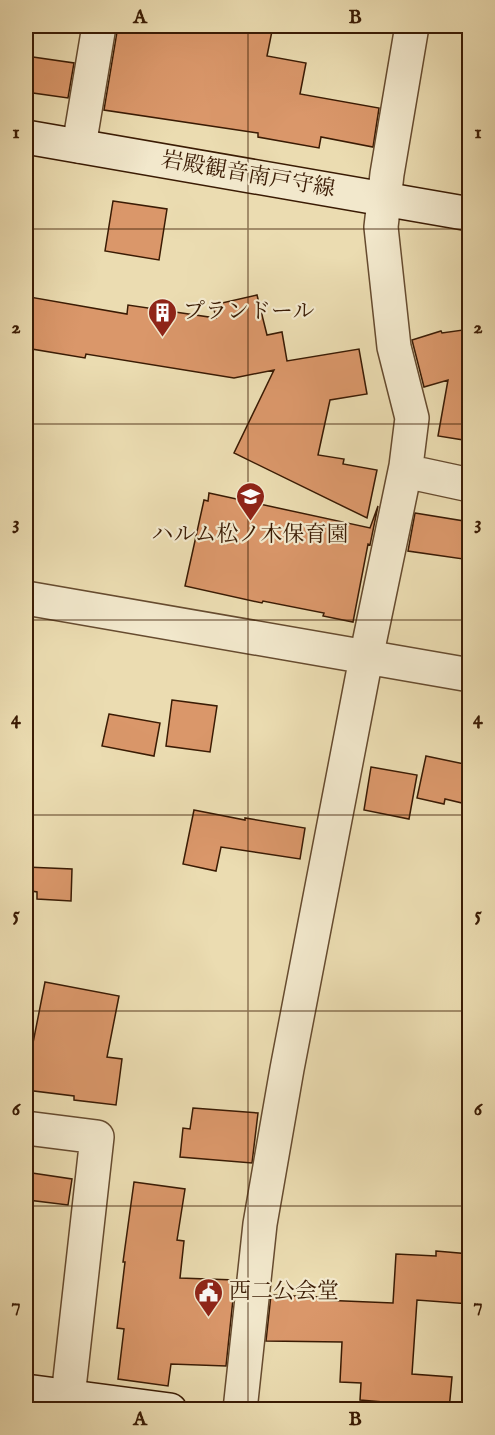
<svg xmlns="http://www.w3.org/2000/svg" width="495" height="1435" font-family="'IM FELL English','Noto Serif JP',serif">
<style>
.building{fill:#da976a;stroke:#3a1b04;stroke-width:1.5}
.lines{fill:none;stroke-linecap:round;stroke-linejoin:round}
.street-casing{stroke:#664b2f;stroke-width:36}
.secondary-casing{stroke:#3a1b04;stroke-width:36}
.street{stroke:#f2e8cc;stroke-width:33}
.secondary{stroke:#f2e8cc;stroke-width:33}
.grid{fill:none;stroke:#3a1b04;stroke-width:1.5;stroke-opacity:0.55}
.labels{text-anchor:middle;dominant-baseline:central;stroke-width:4.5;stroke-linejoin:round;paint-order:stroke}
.street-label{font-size:22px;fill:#3a1b04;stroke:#f2e8cc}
.poi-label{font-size:22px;fill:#3a1b04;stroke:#f2e8cc;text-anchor:start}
.neatline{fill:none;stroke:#3a1b04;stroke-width:2}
.grid-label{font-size:20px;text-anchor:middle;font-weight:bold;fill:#3a1b04}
</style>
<rect width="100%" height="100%" fill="#ebdcb1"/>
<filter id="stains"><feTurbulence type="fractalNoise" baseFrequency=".00333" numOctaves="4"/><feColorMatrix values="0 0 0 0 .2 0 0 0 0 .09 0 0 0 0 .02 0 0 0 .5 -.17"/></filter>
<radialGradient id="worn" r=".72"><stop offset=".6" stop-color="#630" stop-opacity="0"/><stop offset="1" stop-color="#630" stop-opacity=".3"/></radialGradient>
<!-- building -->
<path class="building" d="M118 26H273L267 56 306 63 300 94 379 108 373 147 321 137 319 148 258 137V133L104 110Z
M26 56 74 63 68 98 26 92Z
M113 201 167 209 159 260 105 251Z
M257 295 267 335 282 332 287 361 359 349 367 394 330 400 318 455 344 459 343 464 377 470 367 518 234 453 274 370 234 378 86 354 85 358 26 348V304L29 305 30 297 127 314 128 305 216 318 213 305Z
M470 329V441L438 436 448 380 424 387 412 340 441 331 442 333Z
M209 493 370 528 378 506 370 545 368 544 353 622 323 616 324 613 263 601 262 603 185 586 204 500 208 501Z
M415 513 470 522V560L408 551Z
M172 700 217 706 210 752 166 746Z
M109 714 160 723 154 756 102 746Z
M426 756 469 765 462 803 445 799 444 804 417 798Z
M371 767 417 775 409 819 364 810Z
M194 810 245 820V818L305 828 300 859 221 847 216 871 183 864Z
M26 867 72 869 71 901 37 899V892L26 890Z
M45 982 119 996 107 1057 122 1059 116 1105 74 1100V1096L26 1090 29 1047 32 1048Z
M193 1108 258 1113 252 1163 180 1157 183 1128 190 1129Z
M32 1173 72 1179 68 1205 28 1200Z
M134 1182 185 1189 177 1240 184 1241 180 1278 235 1280 226 1366 171 1364 168 1386 118 1379 124 1329 117 1328 125 1262H123Z
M436 1251 470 1254V1304L417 1300 412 1374 452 1377 449 1410H394L395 1403 360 1400 361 1383 340 1382 342 1342 266 1341 271 1295 321 1297V1300L393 1303 396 1254 436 1256Z"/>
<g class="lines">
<defs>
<path id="street" d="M79 146 99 26
M405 471 470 485
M26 598 470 675
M26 1128 97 1137 68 1397
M240 1410 260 1224 287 1069 366 658 406 466 412 418 394 347 381 227 387 174 412 26"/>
<path id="secondary" d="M26 137 470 214
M26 1391 170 1410"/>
</defs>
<!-- street casing -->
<use href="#street" class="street-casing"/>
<!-- secondary casing -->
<use href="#secondary" class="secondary-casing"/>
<!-- street -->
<use href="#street" class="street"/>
<!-- secondary -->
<use href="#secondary" class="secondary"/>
</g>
<!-- grid -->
<path class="grid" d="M248 26V1410M26 229H470M26 424H470M26 620H470M26 815H470M26 1011H470M26 1206H470"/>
<!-- icons -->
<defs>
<symbol id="building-pin" viewBox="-11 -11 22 30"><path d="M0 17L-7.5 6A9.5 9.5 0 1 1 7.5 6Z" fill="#8f2418" stroke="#f2e8cc"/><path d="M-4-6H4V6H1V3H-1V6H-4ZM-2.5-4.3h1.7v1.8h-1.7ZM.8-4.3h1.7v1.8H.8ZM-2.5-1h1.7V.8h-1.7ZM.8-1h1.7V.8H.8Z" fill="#fff"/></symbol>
<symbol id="school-pin" viewBox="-11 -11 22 30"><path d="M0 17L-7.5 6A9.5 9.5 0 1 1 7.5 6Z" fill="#8f2418" stroke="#f2e8cc"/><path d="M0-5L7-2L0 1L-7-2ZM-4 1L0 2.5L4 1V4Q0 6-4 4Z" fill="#fff"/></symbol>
<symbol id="civic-pin" viewBox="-11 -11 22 30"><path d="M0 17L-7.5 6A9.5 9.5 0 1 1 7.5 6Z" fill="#8f2418" stroke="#f2e8cc"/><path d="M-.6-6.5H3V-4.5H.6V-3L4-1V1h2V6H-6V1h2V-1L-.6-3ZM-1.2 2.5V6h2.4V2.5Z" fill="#fff"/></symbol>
</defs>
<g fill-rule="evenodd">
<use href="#building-pin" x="146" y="296" width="33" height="45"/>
<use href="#school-pin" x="234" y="480" width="33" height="45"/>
<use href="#civic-pin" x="192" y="1276" width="33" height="45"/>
</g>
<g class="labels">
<!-- street labels -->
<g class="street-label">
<text transform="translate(248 175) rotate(10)">岩殿観音南戸守線</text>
</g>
<!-- poi labels -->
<g class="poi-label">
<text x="183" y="312">プランドール</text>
<text x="250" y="535" text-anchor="middle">ハルム松ノ木保育園</text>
<text x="229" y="1292">西二公会堂</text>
</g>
</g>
<!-- margin -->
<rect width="495" height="1435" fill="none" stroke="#ebdcb1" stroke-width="66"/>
<rect x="33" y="33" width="429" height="1369" class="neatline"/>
<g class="grid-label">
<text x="140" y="23">A</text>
<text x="355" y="23">B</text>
<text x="16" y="138">1</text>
<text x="478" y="138">1</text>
<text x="16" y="333">2</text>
<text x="478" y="333">2</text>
<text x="16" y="529">3</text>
<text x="478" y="529">3</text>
<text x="16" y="724">4</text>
<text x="478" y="724">4</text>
<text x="16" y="920">5</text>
<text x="478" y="920">5</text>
<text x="16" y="1115">6</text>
<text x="478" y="1115">6</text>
<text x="16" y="1311">7</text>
<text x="478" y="1311">7</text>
<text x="140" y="1425">A</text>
<text x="355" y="1425">B</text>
</g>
<rect width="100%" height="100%" filter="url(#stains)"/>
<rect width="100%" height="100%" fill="url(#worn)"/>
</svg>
